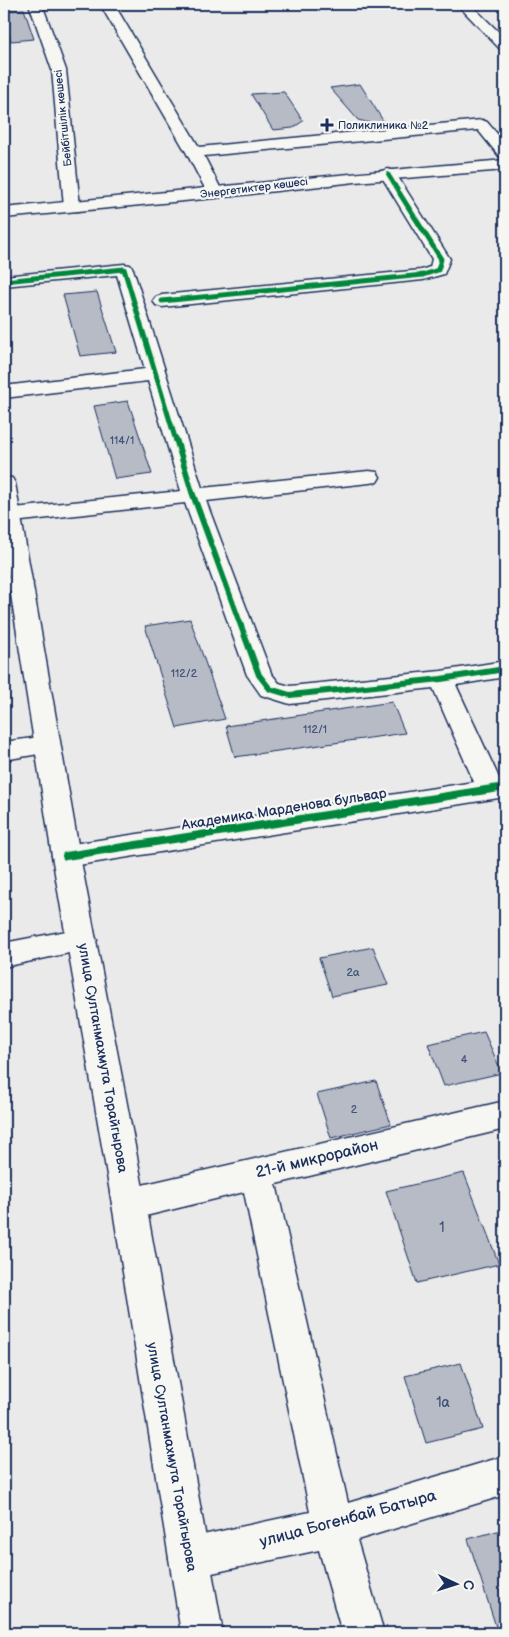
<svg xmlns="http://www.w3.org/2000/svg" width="509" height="1637" font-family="'Balsamiq Sans',sans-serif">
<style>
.building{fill:#b6bbc6;stroke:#1b2f5e}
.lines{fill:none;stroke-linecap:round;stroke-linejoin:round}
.minor-casing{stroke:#1b2f5e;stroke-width:3}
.major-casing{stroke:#1b2f5e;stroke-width:3}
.minor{fill:#f6f6f2;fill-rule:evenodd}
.major{fill:#f6f6f2;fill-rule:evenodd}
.cycleway-far3-casing{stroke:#f6f6f2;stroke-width:5.5}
.cycleway-far2-casing{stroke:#f6f6f2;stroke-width:7}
.cycleway-far1-casing{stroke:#f6f6f2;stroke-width:9}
.cycleway-casing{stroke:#f6f6f2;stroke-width:11}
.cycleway-far3{stroke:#00873e;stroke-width:4}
.cycleway-far2{stroke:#00873e;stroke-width:5}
.cycleway-far1{stroke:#00873e;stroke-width:6}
.cycleway{stroke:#00873e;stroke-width:8}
.poi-dot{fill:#1b2f5e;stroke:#f6f6f2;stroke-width:2}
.labels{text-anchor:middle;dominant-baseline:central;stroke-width:4.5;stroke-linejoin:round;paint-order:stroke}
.far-street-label{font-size:11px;fill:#1b2f5e;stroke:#f6f6f2}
.far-poi-label{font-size:11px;fill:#1b2f5e;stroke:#f6f6f2;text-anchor:start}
.number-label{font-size:11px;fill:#425278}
.street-label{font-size:14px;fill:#1b2f5e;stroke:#f6f6f2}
.near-number-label{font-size:14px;fill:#425278}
.near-street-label{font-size:16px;fill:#1b2f5e;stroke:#f6f6f2}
</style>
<rect width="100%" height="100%" fill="#e9eae9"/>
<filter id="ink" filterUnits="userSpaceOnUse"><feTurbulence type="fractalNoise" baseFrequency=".02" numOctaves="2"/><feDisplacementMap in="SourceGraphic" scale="10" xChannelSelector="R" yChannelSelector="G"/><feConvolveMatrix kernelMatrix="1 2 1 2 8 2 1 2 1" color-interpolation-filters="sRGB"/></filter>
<g filter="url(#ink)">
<!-- building -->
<path class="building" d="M24 9 34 39 11 41 4 19V11Z
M360 84 387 127 358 120 330 88Z
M284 92 303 121 293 128 273 130 251 94Z
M97 292 116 352 80 356 63 295Z
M128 401 152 474 115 479 94 406Z
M190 619 225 719 177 728 145 626Z
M392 702 405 733 235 757 226 726Z
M373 947 388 985 332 996 319 958Z
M484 1032 502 1073 444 1086 428 1044Z
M376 1081 391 1124 331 1138 317 1094Z
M464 1173 499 1264 417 1283 386 1191Z
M461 1363 483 1429 426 1443 405 1376Z
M505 1529V1633H498L468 1539Z"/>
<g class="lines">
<defs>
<path id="minor" d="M29 4H42L66 70 80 207 78 211H66L64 207 52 70Z
M100 4H114L199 147 482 120 487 122 505 143V158L499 156 478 130 204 156 223 193 221 196H209L186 152Z
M457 4H470L505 38V50L500 49Z
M388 169 394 171 396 174 450 259 444 274 423 280 162 307 156 305 153 301 156 297 162 295 421 270 430 267 432 259 380 174 382 171Z
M124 264 130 265 133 269 202 488 369 471 377 472 380 477 377 482 369 483 206 501 271 673 279 683 290 686 441 671 505 661V677L456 685 499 778 505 777V797L66 867 56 863 52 856 56 849 66 845 474 782 433 688 290 704 261 695 247 675 185 503 4 523V509L181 491 148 381 4 398V386L145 369 117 275 4 286V276Z
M21 576 29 578 33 583 29 588 4 592V578Z
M47 736 56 739 60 745 56 751 4 760V742Z
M82 928 92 932 97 940 92 948 4 967V943Z
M505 1101V1129L276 1184 348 1503 505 1456V1495L357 1540 384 1633H342L319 1550 189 1578 175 1572 169 1558 175 1544 189 1538 310 1512 244 1192 129 1220 117 1215 112 1204 117 1193 129 1188Z"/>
<path id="major" d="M505 160V170L355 182 215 198 4 218V208C171 192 338 174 505 160Z
M4 477 12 478 15 483 80 856 146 1204 223 1633H181L112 1204 52 856 4 550Z"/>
</defs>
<!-- minor casing -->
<use href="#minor" class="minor-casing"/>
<!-- major casing -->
<use href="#major" class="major-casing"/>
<!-- minor -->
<use href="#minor" class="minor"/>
<!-- major -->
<use href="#major" class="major"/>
<defs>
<path id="cycleway-far3" d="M388 174 401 195"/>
<path id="cycleway-far2" d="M4 281 124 269 176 441
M162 301 423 275 438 270 441 259 400 194"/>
<path id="cycleway-far1" d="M176 439 192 492 259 675 270 689 290 695 441 679 505 669"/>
<path id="cycleway" d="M66 856 505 787"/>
</defs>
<!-- cycleway-far3 casing -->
<use href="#cycleway-far3" class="cycleway-far3-casing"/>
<!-- cycleway-far2 casing -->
<use href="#cycleway-far2" class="cycleway-far2-casing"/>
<!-- cycleway-far1 casing -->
<use href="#cycleway-far1" class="cycleway-far1-casing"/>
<!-- cycleway casing -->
<use href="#cycleway" class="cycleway-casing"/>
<!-- cycleway-far3 -->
<use href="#cycleway-far3" class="cycleway-far3"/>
<!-- cycleway-far2 -->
<use href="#cycleway-far2" class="cycleway-far2"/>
<!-- cycleway-far1 -->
<use href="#cycleway-far1" class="cycleway-far1"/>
<!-- cycleway -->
<use href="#cycleway" class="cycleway"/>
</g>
</g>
<!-- markers -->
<path class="poi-dot" d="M324.5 117.5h5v5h5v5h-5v5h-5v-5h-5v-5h5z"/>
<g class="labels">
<!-- far-street labels -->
<g class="far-street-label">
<text transform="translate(63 118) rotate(-96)">Бейбітшілік көшесі</text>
<text transform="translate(254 188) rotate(-7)">Энергетиктер көшесі</text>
</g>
<!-- far-poi labels -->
<g class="far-poi-label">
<text x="338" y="125">Поликлиника №2</text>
</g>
<!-- number labels -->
<g class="number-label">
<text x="122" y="440">114/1</text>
<text x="184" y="673">112/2</text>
<text x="315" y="729">112/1</text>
<text x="353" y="972">2а</text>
<text x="464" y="1059">4</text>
<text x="354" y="1109">2</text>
</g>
<!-- street labels -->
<g class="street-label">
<text transform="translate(284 809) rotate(-9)">Академика Марденова бульвар</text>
<text transform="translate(103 1058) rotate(80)">улица Султанмахмута Торайгырова</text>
<text transform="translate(172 1457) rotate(80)">улица Султанмахмута Торайгырова</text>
</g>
<!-- near-number labels -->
<g class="near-number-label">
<text x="442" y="1227">1</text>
<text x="443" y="1402">1а</text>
</g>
<!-- near-street labels -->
<g class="near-street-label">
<text transform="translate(317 1159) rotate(-13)">21-й микрорайон</text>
<text transform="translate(348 1519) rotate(-15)">улица Богенбай Батыра</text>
</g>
</g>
<!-- margin -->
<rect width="509" height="1637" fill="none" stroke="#f6f6f2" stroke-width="20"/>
<rect x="10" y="10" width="489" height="1617" fill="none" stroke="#1b2f5e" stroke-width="2" filter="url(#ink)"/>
<!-- north arrow -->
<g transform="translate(456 1584) rotate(94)" stroke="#f6f6f2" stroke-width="4" paint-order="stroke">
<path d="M0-4L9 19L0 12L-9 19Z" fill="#1b2f5e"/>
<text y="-8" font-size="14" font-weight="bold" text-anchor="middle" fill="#1b2f5e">С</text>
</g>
</svg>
